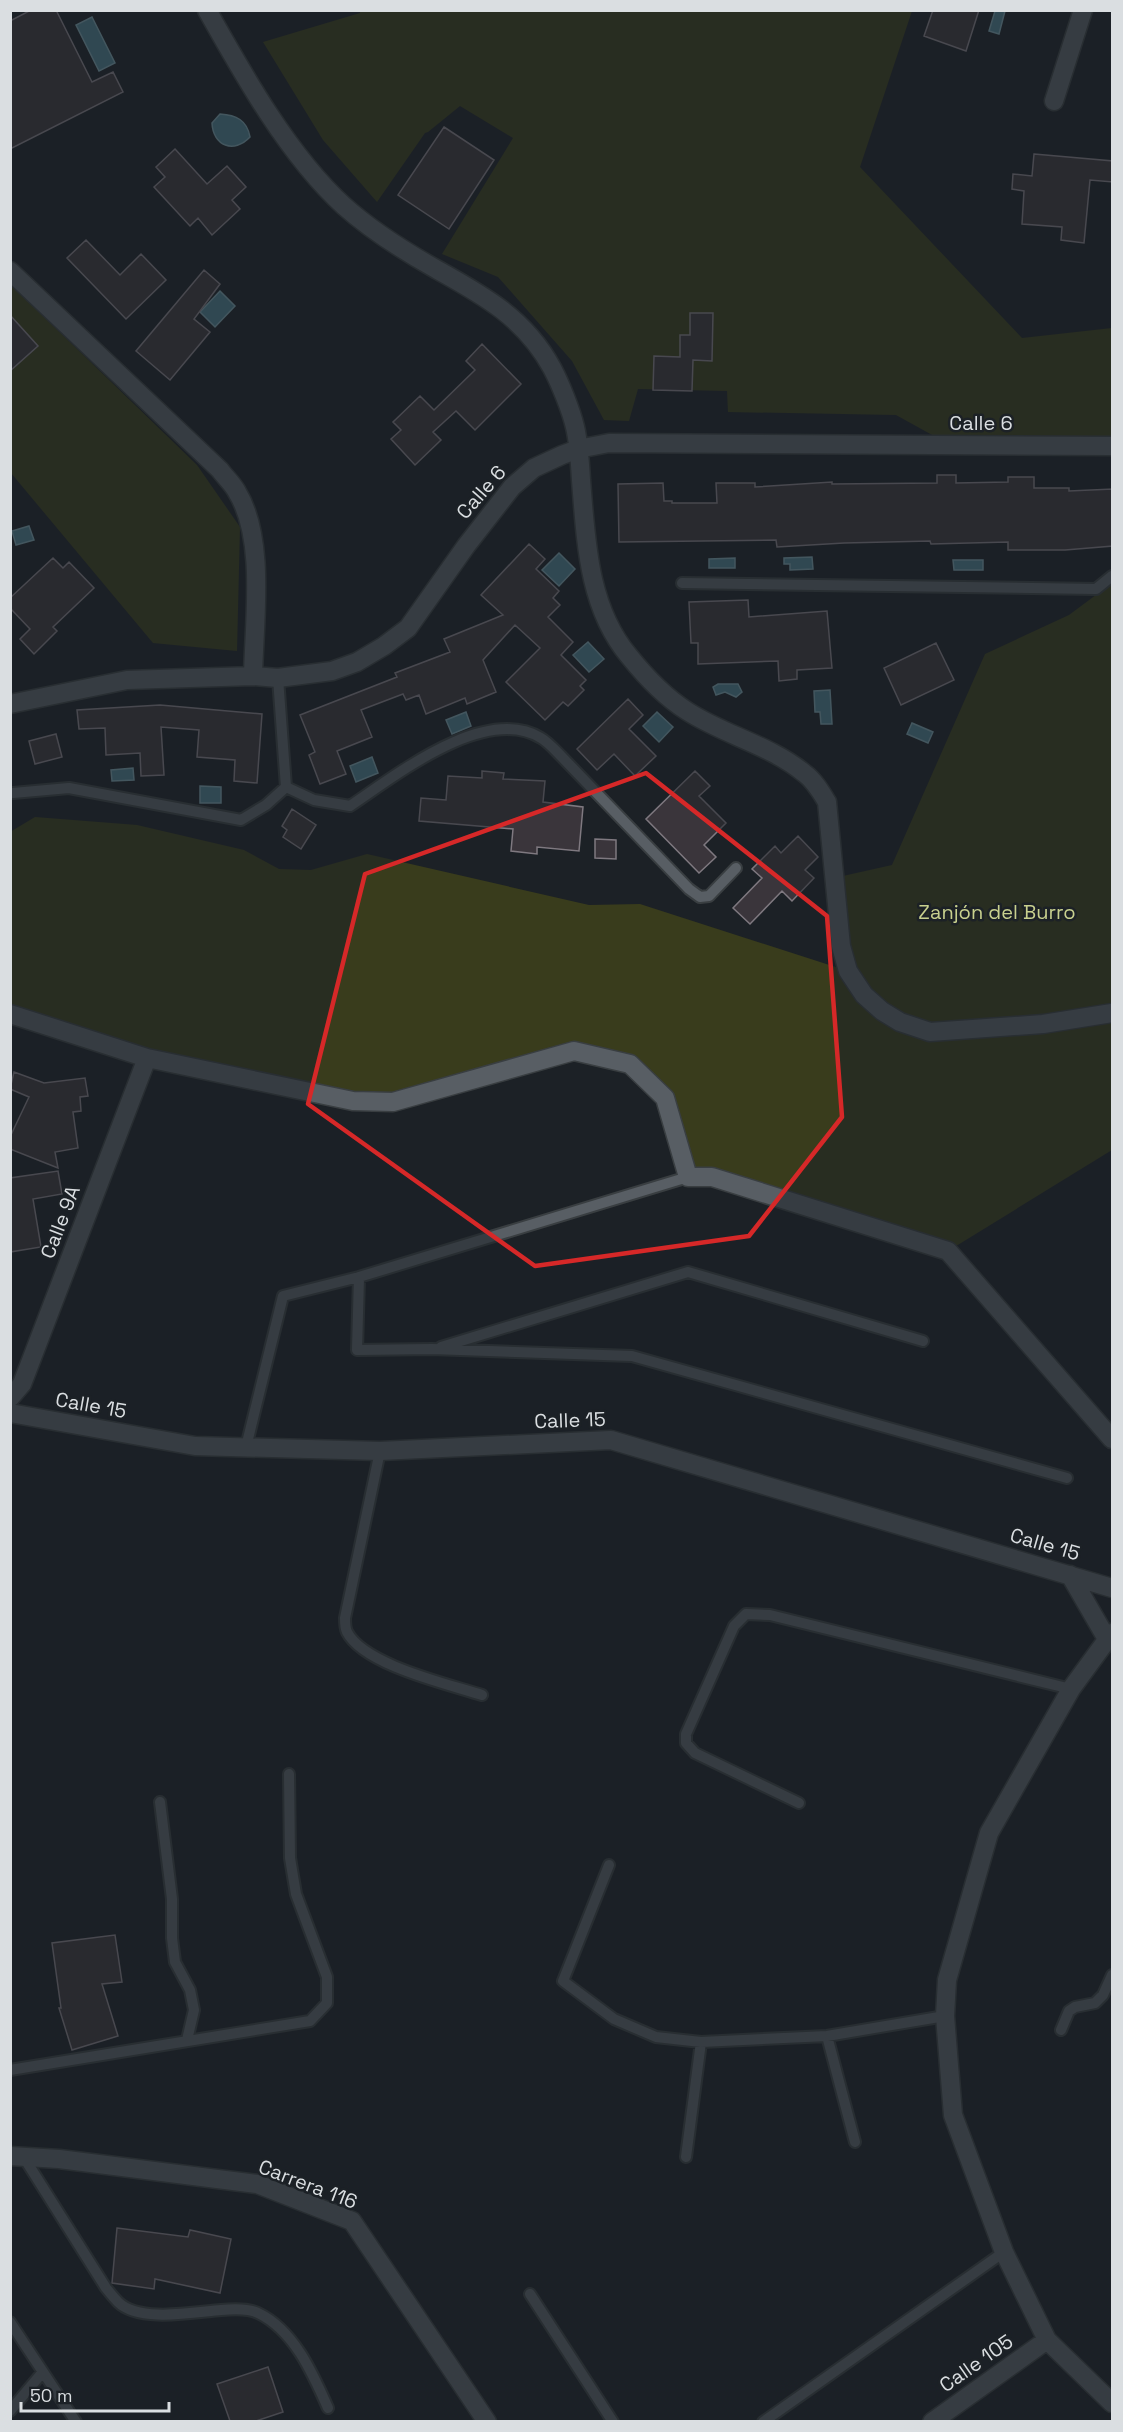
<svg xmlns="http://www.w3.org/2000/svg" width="1123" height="2432" font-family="'Space Grotesk',sans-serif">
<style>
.green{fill:#393c1c}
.water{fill:#497888;stroke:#7497a3;stroke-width:1.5}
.building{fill:#3a353b;stroke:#7f7980;stroke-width:1.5}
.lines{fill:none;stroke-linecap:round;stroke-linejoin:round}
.service-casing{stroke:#393e41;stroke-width:14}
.minor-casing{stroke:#393e41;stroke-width:21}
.service{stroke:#585e64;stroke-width:10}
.minor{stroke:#585e64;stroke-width:18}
.marked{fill:none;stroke:#d62828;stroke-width:4.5;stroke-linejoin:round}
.labels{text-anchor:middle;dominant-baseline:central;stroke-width:5;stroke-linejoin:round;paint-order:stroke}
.street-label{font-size:20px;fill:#dadee1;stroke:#1c2126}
.park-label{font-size:20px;fill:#c8d08e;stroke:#1c2126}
</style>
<rect width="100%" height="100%" fill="#1c2126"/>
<!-- green -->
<path class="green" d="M360 10 912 11 860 167 1022 338 1112 328V437L934 436 896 415 728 412 727 391 638 389 629 421 604 420 572 361 498 277 442 254 513 138 460 106 428 132 425 133 377 202 323 140 263 42 360 13Z
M10 284 197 465 240 527 237 651 153 643 11 473Z
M1112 583V1150L948 1251 688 1177 665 1098 630 1064 574 1051 393 1102 147 1058 11 1014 10 832 35 817 137 825 244 850 279 869 311 870 367 854 589 905 640 904 848 971 834 878 892 865 985 654 1069 615Z"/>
<!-- water -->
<path class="water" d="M995 11H1005L999 34 989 31Z
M92 17 115 63 99 71 76 25Z
M220 114C236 115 247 120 250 137 234 154 213 146 212 123Z
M220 291 235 306 215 327 200 312Z
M29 526 34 540 16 545 12 531Z
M559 553 575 569 559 586 542 570Z
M812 557 813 569 790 570V564H784V558Z
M735 558V568H709V559Z
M953 560H983V570H954Z
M588 642 604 659 589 672 573 655Z
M718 684H738L742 692 736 697 725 692 716 695 713 687Z
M830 690 832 724H821L820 712H815L814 691Z
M466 712 471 726 452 734 446 720Z
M657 712 673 727 659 742 643 726Z
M912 723 933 732 928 743 907 734Z
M372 757 378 773 356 782 350 766Z
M133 768 134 780 112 781 111 770Z
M200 786 221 787V803H200Z"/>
<!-- building -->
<path class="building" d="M31 10H56L92 82 113 72 123 92 10 149V21Z
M933 10H979L966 51 924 36Z
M444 127 494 160 449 229 398 195Z
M175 149 207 184 227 166 246 187 232 200 240 209 212 235 198 218 190 226 154 187 165 177 156 167Z
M1034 154 1113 161V182L1090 180 1084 243 1061 240 1062 227 1022 224 1024 191 1012 189 1013 174 1032 176Z
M86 240 120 275 141 254 166 280 126 319 67 258Z
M204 270 220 284 194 319 210 332 170 380 136 351Z
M690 313H713L712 361 693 360 692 391 653 390 654 356 680 357V335H690Z
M10 315 38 346 10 371Z
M482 344 521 384 475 430 456 411 433 432 441 440 415 465 391 439 401 430 393 422 420 396 434 410 475 370 466 361Z
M937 475H956V483L1008 482V477H1034V488H1069V491L1113 489V546L1065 550H1008V542L931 544 930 541 844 543 777 547 776 540 619 542 618 484 663 483 664 501H672V503H717L716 483H755V487L832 482V484L937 483Z
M529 544 545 559 536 569 559 591 553 598 560 605 548 617 573 642 561 655 586 680 580 686 584 690 568 706 563 702 545 720 506 682 540 648 515 625 483 660 496 692 467 704 465 698 426 714 419 695 406 700 403 694 361 710 372 737 337 751 346 774 320 784 309 755 315 752 300 715 397 677 395 673 450 652 444 639 503 615 481 595Z
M53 558 63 568 69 562 94 588 53 627 57 631 34 654 20 639 30 629 10 608V598Z
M748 600 749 617 827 611 832 668 797 670V679L779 681 778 661 698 664V643H691L689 602Z
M936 643 954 680 901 705 884 668Z
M628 699 643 715 629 729 656 756 635 776 614 754 597 770 577 749Z
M160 705 262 714 257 783 234 781 235 760 197 757 199 730 161 727 164 775 141 776 140 753 106 755 105 728 79 729 77 710Z
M56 734 62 757 35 764 29 741Z
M482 771 504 773 503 779 545 781 543 802 583 807 579 851 537 847V854L511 851 513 829 419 821 421 798 446 800 448 776 482 778Z
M695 771 710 786 699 796 726 823 704 845 716 857 699 873 646 819Z
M292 809 316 825 301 849 283 837 287 830 282 826Z
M798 836 818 857 805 870 814 878 792 901 782 891 750 924 733 908 762 878 752 869 775 846 781 853Z
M595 839 616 840V859L595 858Z
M14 1072 44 1083 85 1078 88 1096 80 1097 81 1111 73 1112 78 1148 55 1152 58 1168 10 1149V1137L29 1097 10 1089Z
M58 1171 62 1194 33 1199 41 1247 10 1252V1178Z
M115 1935 122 1982 102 1984 118 2036 72 2050 59 2008H61L52 1943Z
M117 2228 188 2237 190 2230 231 2239 220 2293 155 2279 154 2289 112 2283Z
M268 2367 283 2412 256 2421H230L217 2384Z"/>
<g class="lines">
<defs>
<path id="service" d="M682 583 1096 589 1112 576
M278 678 286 787
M286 787 314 800 350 806C395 776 485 704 541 738 548 742 555 750 561 756L689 889 700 897 709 896 736 868
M13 793 69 788 241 820 266 805 286 787
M359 1277 357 1350 432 1349 632 1356 1067 1478
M441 1347 688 1272 923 1341
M246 1447 283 1296 359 1277 688 1177
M380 1451 345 1618C345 1623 345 1628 347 1632 364 1665 448 1684 482 1695
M160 1802 172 1899V1938L175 1962 190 1990 194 2010 187 2040
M799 1803 695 1753 686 1743V1734L734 1626 746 1614 770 1615 1071 1689
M609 1865 563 1981 614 2019 656 2037 701 2042 827 2036 945 2016
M1061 2030 1069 2011 1075 2007 1095 2003 1103 1995 1112 1975
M827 2036 855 2142
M10 2070 310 2021 327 2003V1977L296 1894 290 1858 289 1774
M23 2156 106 2288C110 2293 114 2298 118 2302 139 2323 195 2312 221 2310 232 2309 248 2308 258 2313 294 2330 313 2374 328 2408
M686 2157 701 2042
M530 2294 613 2422
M10 2322 76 2422
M10 2411 42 2373
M763 2422 1004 2252"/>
<path id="minor" d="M207 10C244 76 289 156 344 206 372 231 404 251 436 269 483 295 525 318 552 368 560 383 571 410 575 427 579 444 580 462 581 480 586 541 588 607 629 656 645 676 665 697 687 711 724 735 770 745 804 773 814 780 821 792 827 802L841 946 848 971 864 995 882 1011 900 1022 930 1032 1043 1024 1112 1013
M1054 101 1083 10
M10 271 220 470C225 477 233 484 237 492 266 539 254 622 253 676
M10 704 127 680 253 676 278 678 332 671 357 662 384 646 408 628 466 546 512 487 534 468 562 455 578 449 609 443 1112 446
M10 1014 147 1058 353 1101 393 1102 574 1051 630 1064 665 1098 688 1177H712L948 1251 1112 1439
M10 1398 22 1384 147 1058
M10 1413 195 1446 380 1451 611 1440 1112 1588
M1070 1575 1107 1639
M1112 1633 1071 1689 989 1833 947 1980 945 2016 953 2115 1004 2252 1047 2340 1112 2403
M10 2156 59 2159 257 2184 352 2221 487 2422
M932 2422 1047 2340"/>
</defs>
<!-- service casing -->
<use href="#service" class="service-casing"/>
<!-- minor casing -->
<use href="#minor" class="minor-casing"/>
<!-- service -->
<use href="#service" class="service"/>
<!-- minor -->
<use href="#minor" class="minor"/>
</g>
<!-- marked area -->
<path d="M0 0H1123V2432H0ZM646 773 827 916 842 1117 749 1236 535 1266 308 1104 365 874Z" fill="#1c2126" fill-opacity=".55" fill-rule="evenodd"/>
<path class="marked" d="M646 773 827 916 842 1117 749 1236 535 1266 308 1104 365 874Z"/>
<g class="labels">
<!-- street labels -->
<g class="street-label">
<text x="981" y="423">Calle 6</text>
<text transform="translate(481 492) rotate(-49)">Calle 6</text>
<text transform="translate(60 1222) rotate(-69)">Calle 9A</text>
<text transform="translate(91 1405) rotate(10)">Calle 15</text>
<text transform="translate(570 1420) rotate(-2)">Calle 15</text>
<text transform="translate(1045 1544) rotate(16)">Calle 15</text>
<text transform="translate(308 2184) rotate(21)">Carrera 116</text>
<text transform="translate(976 2363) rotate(-35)">Calle 105</text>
</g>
<!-- park labels -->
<g class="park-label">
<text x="997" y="912">Zanjón del Burro</text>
</g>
</g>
<!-- border -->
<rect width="1123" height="2432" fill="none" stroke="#dadee1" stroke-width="24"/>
<!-- scale -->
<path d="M21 2402v9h148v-9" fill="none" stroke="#dadee1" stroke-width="3"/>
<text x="30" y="2402" font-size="18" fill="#dadee1" stroke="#1c2126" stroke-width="4.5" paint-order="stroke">50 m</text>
</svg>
